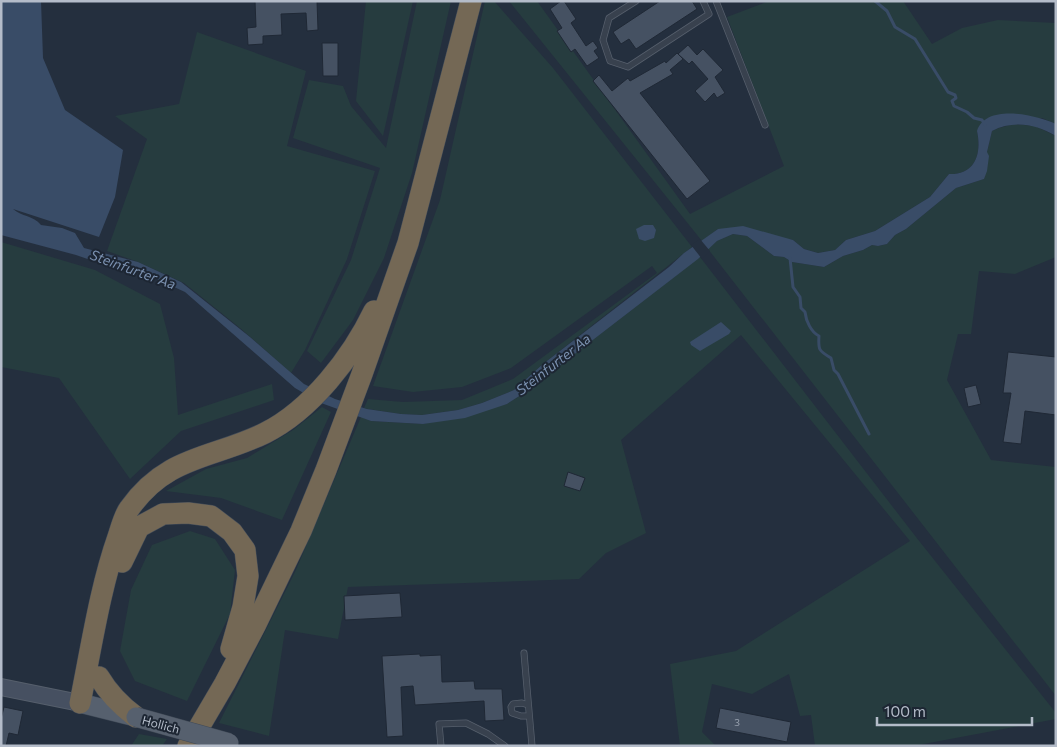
<svg xmlns="http://www.w3.org/2000/svg" width="1057" height="747" font-family="Commissioner,sans-serif">
<style>
.green{fill:#263c3f}
.water{fill:#394c67}
.pier{fill:#242f3e}
.lines{fill:none;stroke-linecap:round;stroke-linejoin:round}
.stream{stroke:#394c67;stroke-width:3}
.building{fill:#455162;stroke:#1f2835}
.lane-casing{stroke:#565f6c;stroke-width:7}
.secondary-casing{stroke:#565f6c;stroke-width:18}
.primary-casing{stroke:#414a57;stroke-width:20}
.highway-casing{stroke:#434c59;stroke-width:22}
.lane{stroke:#38414e;stroke-width:5.5}
.secondary{stroke:#465061;stroke-width:16}
.primary{stroke:#56606e;stroke-width:19}
.highway{stroke:#746855;stroke-width:21}
.primary-bridge-casing{stroke:#414a57;stroke-width:20;stroke-linecap:butt}
.primary-bridge{stroke:#56606e;stroke-width:19}
.labels{text-anchor:middle;dominant-baseline:central;stroke-width:4;stroke-linejoin:round;paint-order:stroke}
.number-label{font-size:10px;fill:#98a1af}
.street-label{font-size:12px;fill:#b4bcc9;stroke:#1d2633}
.water-label{font-size:14px;font-style:italic;fill:#7c92b1;stroke:#1d2633}
</style>
<rect width="100%" height="100%" fill="#242f3e"/>
<!-- green -->
<path class="green" d="M366 1H413L383 136 356 101Z
M417 1H451L412 173 384 258 353 320 321 363 307 351 351 260 380 168 293 138 309 80 343 86 351 106 386 148Z
M485 1H494L553 68 692 247 543 364 514 390 482 403 458 410 422 415 401 414 368 409 364 408 368 399 403 402 462 400 513 379 657 273 652 266 511 368 462 387 413 392 373 386 440 200Z
M509 1H537L690 214 784 166 727 17 769 1H903L932 44 962 28 998 20 1056 23V124L1042 118 977 131C982 154 975 175 949 174L930 197 875 231 846 240 835 250 818 253 804 249 793 240 718 229 702 241Z
M197 32 306 71 287 146 375 171 347 259 305 350 291 373 240 328 184 283 138 262 107 251 147 139 115 116 179 104Z
M1014 124 1035 126 1056 136V257L1015 274 979 271 971 334H958L947 380 991 460 1056 467V696L708 249 717 241 733 234 747 236 774 256 784 257 792 262 824 267 843 256 863 250 872 245 878 246 887 244 895 235 906 229 956 188 984 179 987 152 992 131 999 128Z
M1 242 95 270 160 304 174 358 178 415 272 384 274 400 181 431 130 479 59 378 1 367Z
M700 257 916 537 1056 713V719L913 746H815L811 715 800 716 789 674 752 694 712 684 702 732 716 746H680L670 664 736 651 910 541 741 335 621 440 646 533 606 553 579 579 348 587 338 639 285 630 269 736 219 723 295 572 361 417 371 421 423 424 507 404 524 393Z
M322 407 331 412 282 520 221 498 166 491 206 469 247 458 293 430Z
M190 531 215 539 235 570 230 614 187 701 135 681 120 651 131 590 152 545Z
M139 734 167 739 162 746H131Z"/>
<!-- water -->
<path class="water" d="M1 1H41L43 58 65 110 123 150 115 197 99 237 13 209C22 217 33 215 41 225L62 228 75 233 84 248 138 262 181 282 250 337 304 384 335 399 367 409 401 414 422 415 458 410 482 403 514 390 543 364 669 267 684 253 718 229 743 226 793 240 804 249 818 253 835 250 846 240 875 231 930 197 949 174C975 175 982 154 977 131 986 103 1036 115 1056 124V136C1036 124 1013 120 992 131L987 152 989 156 987 171 984 179 956 188 906 229 895 235 887 244 878 246 872 245 863 250 843 256 824 267 792 262 784 257 774 256 747 236 733 234 717 241 698 259 524 393 507 404 465 418 423 424 371 421 321 403 295 388 185 292 150 276 122 267 105 265 76 255 1 235Z
M644 225H653L656 230 654 238 645 241 639 239 636 229Z
M721 322 731 331 729 334 700 351 691 345 690 342Z"/>
<!-- pier -->
<path class="pier" d="M700 239 710 251 702 259 691 245Z"/>
<g class="lines">
<!-- stream -->
<path class="stream" d="M875 1 887 11 895 27 915 39 943 84 948 92 955 95 956 98 952 101 954 106 967 112 974 118 982 120 985 125
M790 258 793 287 800 297 801 308 805 312C806 321 811 332 819 336 818 350 819 351 831 358L834 370 838 374 869 434"/>
</g>
<!-- building -->
<path class="building" d="M255 1H317L318 30 307 31 306 13 281 14 282 35 263 36V44L248 45 247 28 256 27Z
M561 1H564L576 19 571 23 586 46 593 41 598 48 594 51 599 58 587 66 575 49 571 52 557 31 562 28 550 9Z
M660 1H692L697 9 636 49 629 39 621 44 613 32Z
M322 43H338V76H323Z
M688 45 697 55 703 49 723 70 715 77 725 93 717 98 714 93 705 102 695 91 708 79 692 61 689 64 678 54Z
M677 53 683 59 670 70 673 74 640 93 710 181 687 199 593 81 599 75 612 91 628 78 630 81 665 61 666 63Z
M1008 352 1056 357V415L1025 411 1021 444 1003 442 1011 393H1003Z
M976 385 981 404 968 407 964 388Z
M568 472 585 478 580 491 564 486Z
M400 593 402 617 345 620 344 596Z
M420 654V656L441 655 442 682 474 681 475 689H502L504 720 485 721 484 701 415 705 413 686 401 687 403 736 387 737 382 656Z
M4 707 23 711 18 735 9 733 6 746H1V719Z
M720 708 791 722 787 742 716 728Z"/>
<g class="lines">
<defs>
<path id="lane" d="M636 1 609 18 603 40 610 61 628 67 709 14 703 1
M716 1 765 125
M524 653 532 746
M528 705 522 703 513 704 511 707 512 713 521 716H529
M441 746 439 724 466 723 488 734 505 746"/>
<path id="secondary" d="M1 687 80 703"/>
<path id="primary" d="M80 703 136 717"/>
<path id="highway" d="M122 562 139 527 163 514 188 513 211 516 232 532 245 550 248 576 243 607 231 649
M99 677C109 694 120 705 136 717
M80 703C91 649 100 588 118 537 121 528 124 516 129 509 167 455 212 459 265 433 311 410 352 357 374 311
M188 746 225 683 256 624 301 531 326 470 362 374 408 243 471 1"/>
</defs>
<!-- lane casing -->
<use href="#lane" class="lane-casing"/>
<!-- secondary casing -->
<use href="#secondary" class="secondary-casing"/>
<!-- primary casing -->
<use href="#primary" class="primary-casing"/>
<!-- highway casing -->
<use href="#highway" class="highway-casing"/>
<!-- lane -->
<use href="#lane" class="lane"/>
<!-- secondary -->
<use href="#secondary" class="secondary"/>
<!-- primary -->
<use href="#primary" class="primary"/>
<!-- highway -->
<use href="#highway" class="highway"/>
<defs>
<path id="primary-bridge" d="M136 717 229 743"/>
</defs>
<!-- primary-bridge casing -->
<use href="#primary-bridge" class="primary-bridge-casing"/>
<!-- primary-bridge -->
<use href="#primary-bridge" class="primary-bridge"/>
</g>
<g class="labels">
<!-- number labels -->
<g class="number-label">
<text x="737" y="722">3</text>
</g>
<!-- street labels -->
<g class="street-label">
<text transform="translate(161 724) rotate(15)">Hollich</text>
</g>
<!-- water labels -->
<g class="water-label">
<text transform="translate(133 269) rotate(20)">Steinfurter Aa</text>
<text transform="translate(553 364) rotate(-38)">Steinfurter Aa</text>
</g>
</g>
<!-- border -->
<rect width="1057" height="747" fill="none" stroke="#b4bcc9" stroke-width="5"/>
<!-- scale -->
<path d="M877 717v8h155v-8" fill="none" stroke="#b4bcc9" stroke-width="2.5"/>
<text x="884" y="717" font-size="15" fill="#b4bcc9" stroke="#1d2633" stroke-width="4" paint-order="stroke">100 m</text>
</svg>
